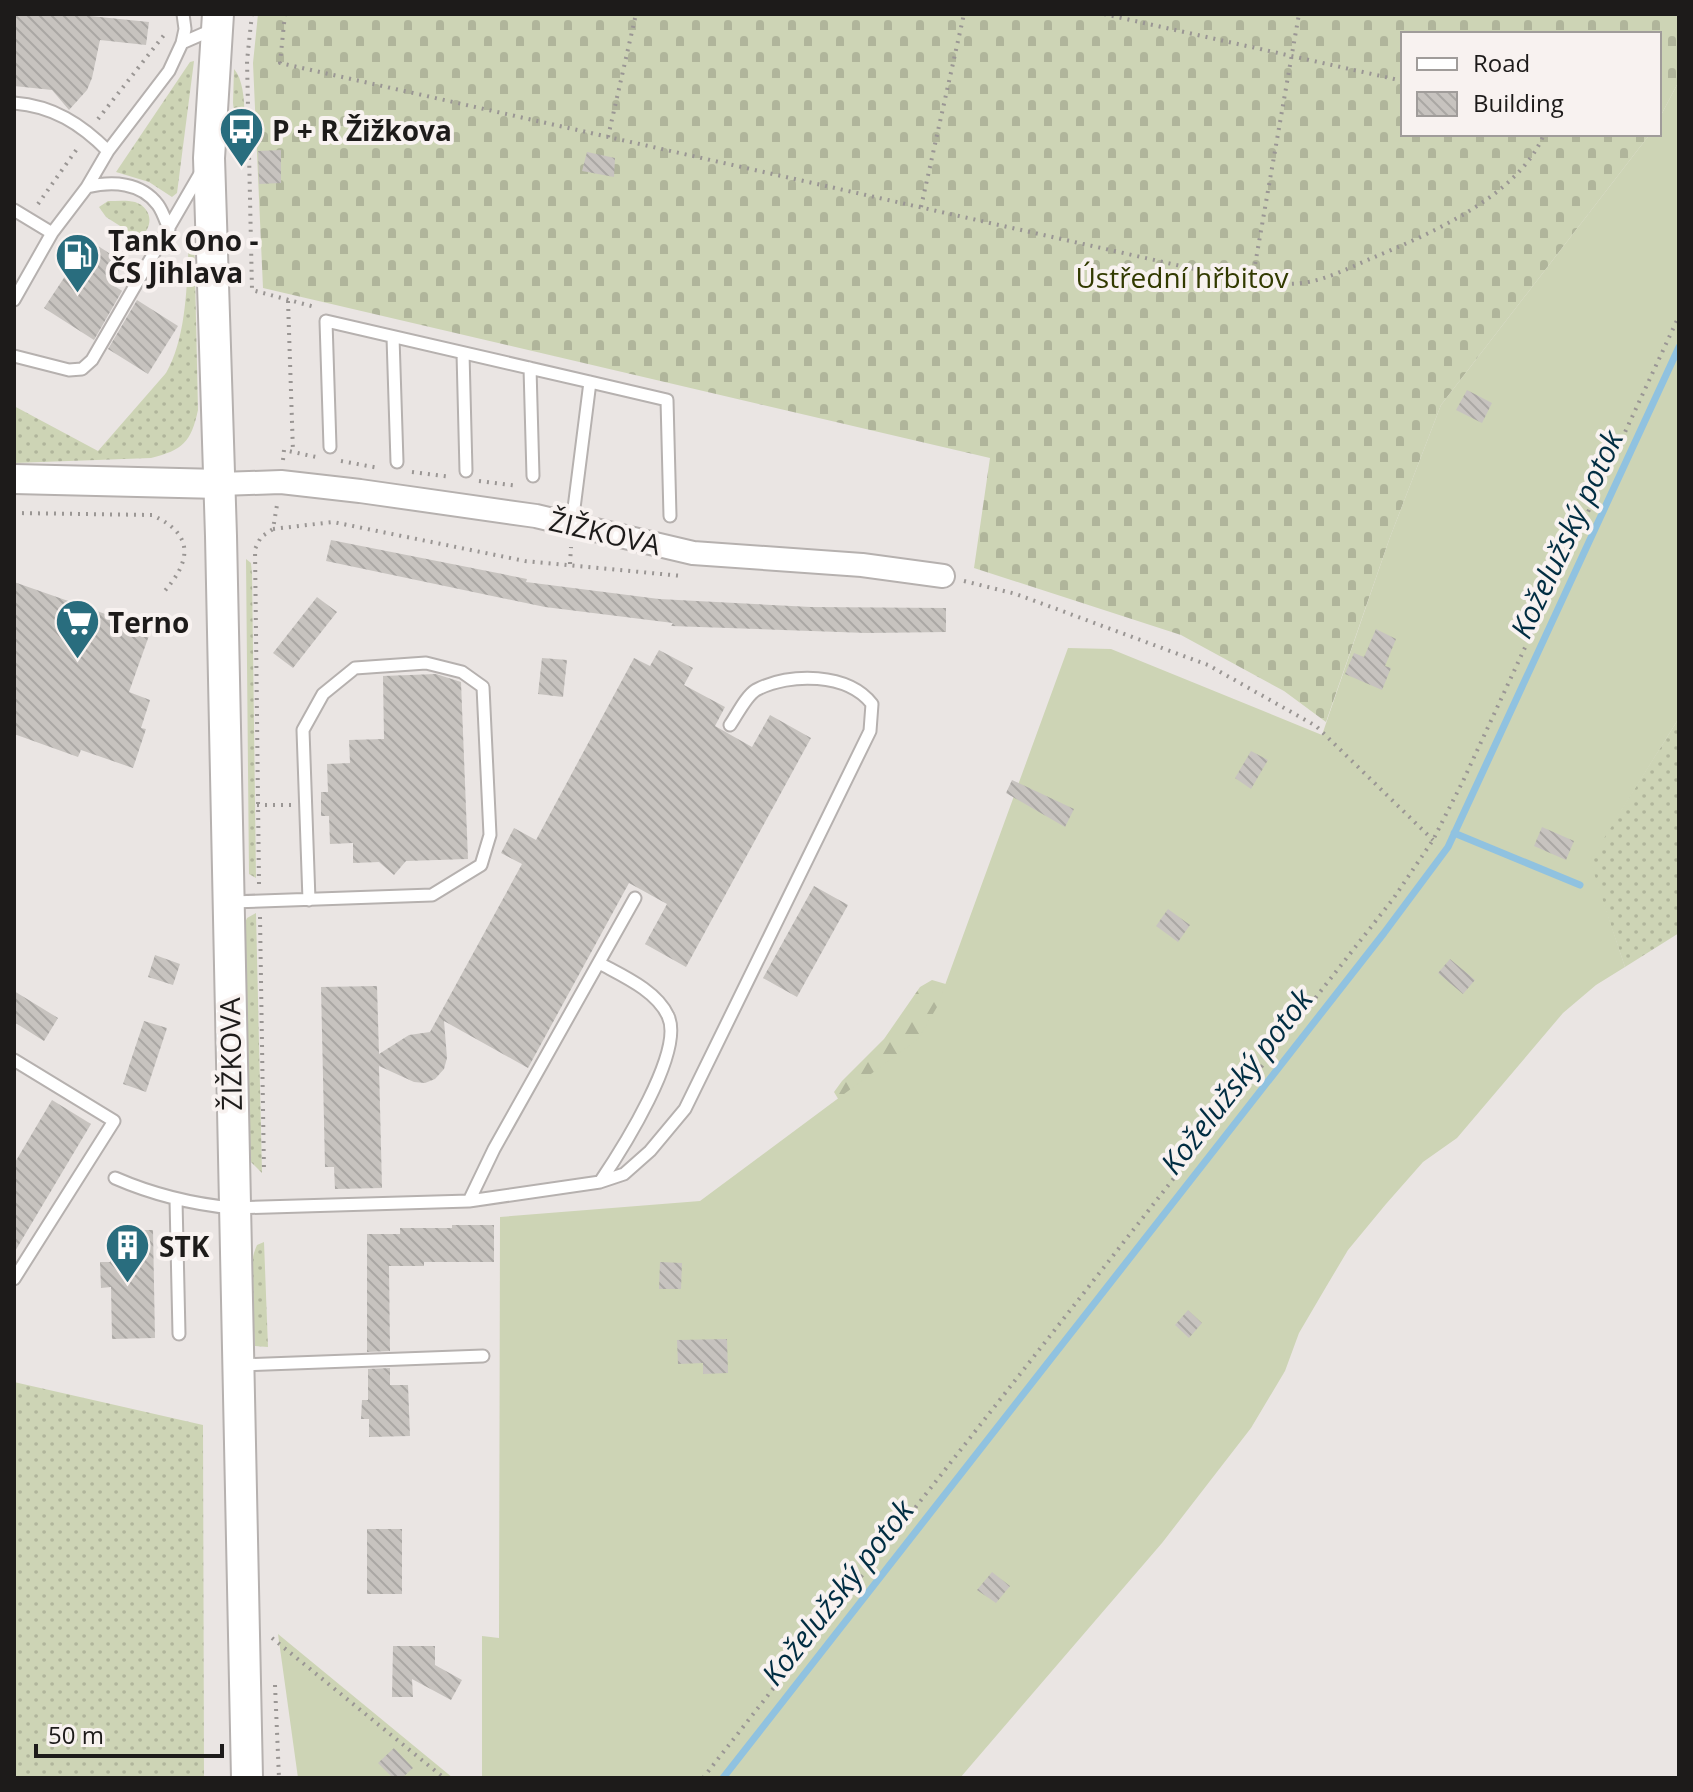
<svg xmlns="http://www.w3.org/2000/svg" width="1693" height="1792" font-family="'Open Sans',sans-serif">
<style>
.grass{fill:url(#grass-dots)}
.forest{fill:url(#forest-firs)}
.cemetery{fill:url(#cemetery-stones)}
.garden{fill:#cdd4b5}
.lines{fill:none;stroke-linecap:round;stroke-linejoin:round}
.stream{stroke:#90c2e0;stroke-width:7}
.building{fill:url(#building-back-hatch)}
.service-casing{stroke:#b6b1af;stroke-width:15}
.minor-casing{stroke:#b6b1af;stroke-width:26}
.tertiary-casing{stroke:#b6b1af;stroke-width:32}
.secondary-casing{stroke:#b6b1af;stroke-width:34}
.path{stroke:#9a9694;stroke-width:4;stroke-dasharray:2 6;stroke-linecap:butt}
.service{stroke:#fff;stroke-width:11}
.minor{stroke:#fff;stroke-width:22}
.tertiary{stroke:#fff;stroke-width:28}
.secondary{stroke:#fff;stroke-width:30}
.labels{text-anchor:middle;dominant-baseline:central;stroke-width:8;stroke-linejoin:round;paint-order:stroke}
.poi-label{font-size:28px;font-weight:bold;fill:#1d1b1a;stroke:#f8f2f0;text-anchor:start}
.park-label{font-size:28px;fill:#323a00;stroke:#f8f2f0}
.street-label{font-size:28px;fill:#1d1b1a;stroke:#f8f2f0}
.water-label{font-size:30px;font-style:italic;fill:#012d42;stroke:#f8f2f0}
</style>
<defs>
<pattern id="grass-dots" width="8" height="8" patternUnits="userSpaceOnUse" patternTransform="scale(2)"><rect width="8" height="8" fill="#cdd4b5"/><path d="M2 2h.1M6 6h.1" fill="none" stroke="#b0b59b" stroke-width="1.8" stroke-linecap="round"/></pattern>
<pattern id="forest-firs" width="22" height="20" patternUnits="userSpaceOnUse" patternTransform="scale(2)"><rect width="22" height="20" fill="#cdd4b5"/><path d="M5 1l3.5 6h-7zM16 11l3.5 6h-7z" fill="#b0b59b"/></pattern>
<pattern id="cemetery-stones" width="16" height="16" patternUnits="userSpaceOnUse" patternTransform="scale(2)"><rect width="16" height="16" fill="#cdd4b5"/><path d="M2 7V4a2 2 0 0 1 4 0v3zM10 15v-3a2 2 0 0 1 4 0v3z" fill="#b0b59b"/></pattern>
<pattern id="building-back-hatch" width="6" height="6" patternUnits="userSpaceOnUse" patternTransform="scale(2)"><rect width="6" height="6" fill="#c7c3bf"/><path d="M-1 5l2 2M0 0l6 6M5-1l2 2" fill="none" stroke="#aaa7a4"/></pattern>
</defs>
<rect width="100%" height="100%" fill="#eae5e3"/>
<!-- grass -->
<path class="grass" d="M194 61 177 193 172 197 149 182 116 172 190 62Z
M234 69C250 87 243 139 243 163L241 166 233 103Z
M108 201C117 201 127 200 135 202 153 208 154 228 139 238L106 217 99 207Z
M194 229 198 410C191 442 183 450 151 458L14 463V406L98 451 166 373C188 335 187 276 189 234Z
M246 559 251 563 252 574 256 878 249 874Z
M1679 718V933L1625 967 1589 861Z
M256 913 262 1173 250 1161 249 1150 244 925 247 918Z
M264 1242 268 1347 255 1346C254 1315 244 1274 257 1245Z
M14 1382 203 1425 204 1778H14Z"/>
<!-- forest -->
<path class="forest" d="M932 980 956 987 972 998 843 1107 834 1092 842 1081 884 1039 920 987Z"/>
<!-- cemetery -->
<path class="cemetery" d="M258 14H1679V81L1659 119V34H1403V134H1650L1441 405 1389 540 1326 722 1284 691 1181 635 974 568 990 458 263 288 253 63Z"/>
<!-- garden -->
<path class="garden" d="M1679 81V718L1590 861 1625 967 1596 985 1563 1013 1457 1138 1423 1162 1386 1204 1348 1250 1326 1287 1299 1333 1285 1371 1251 1428 1162 1543 960 1778H482V1636L499 1638 500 1217 700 1201 918 1039 937 1007 1068 648 1111 649 1322 735 1389 540 1441 405 1650 134H1659V119Z
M278 1634 453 1778H298Z"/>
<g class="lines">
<!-- stream -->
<path class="stream" d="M1454 833 1580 885
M723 1778 1384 933 1448 847 1679 347"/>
</g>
<!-- building -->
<path class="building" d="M14 14H70L149 22 146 45 100 40 92 78 87 90 69 110 52 90 14 86Z
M281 150V183L259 184 258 151Z
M587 152 615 158 614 177 582 171Z
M89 240 124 263 110 283 122 291 94 340 44 308Z
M137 300 178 326 148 374 108 349Z
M1467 390 1492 403 1482 423 1456 410Z
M331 540 527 579 526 582 659 599 811 607 946 608V632L867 633 671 626 673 623 545 607 326 561Z
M14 582 151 630 129 692 150 700 141 728 146 729 133 768 81 750 78 757 14 734Z
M317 597 337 612 293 668 273 653Z
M1376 629 1396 639 1385 666 1391 668 1382 690 1345 674 1354 653 1364 657Z
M659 650 693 668 684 685 725 707 715 726 752 747 770 715 811 738 686 967 645 944 667 904 629 883 528 1068 444 1021 447 1058 444 1069 435 1079 425 1083 414 1082 379 1066 382 1188 335 1189 334 1167H325L321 987 377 986 379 1054 409 1035 430 1032 522 864 501 853 514 828 536 840 634 658 650 666Z
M542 658 567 660 563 697 538 694Z
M436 674 461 682 468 859 406 861 394 875 379 862 353 863V843L330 844 329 816H321V792H328L327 764 350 763 349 740 384 739 383 676Z
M1251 751 1268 760 1251 789 1235 778Z
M1012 780 1074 809 1065 827 1006 793Z
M1542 827 1574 841 1566 860 1534 846Z
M814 886 848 905 797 997 763 978Z
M1168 909 1190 925 1178 942 1156 926Z
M155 955 180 964 173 985 148 977Z
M1450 959 1475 980 1463 994 1438 973Z
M14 991 58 1018 44 1041 14 1022Z
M144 1021 167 1028 146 1092 123 1084Z
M52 1100 91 1124 14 1253V1164Z
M452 1225H494V1262H424V1266H389L390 1351 367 1352V1234H400V1228H452Z
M132 1230H153L155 1338 112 1339 111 1287 101 1288 100 1262H110V1238L131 1237Z
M660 1262 682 1263 681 1289H659Z
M1188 1310 1202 1323 1189 1338 1175 1325Z
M727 1339 728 1373 703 1374V1363L678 1364 677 1340Z
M390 1368V1385H408L410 1436 369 1437V1419H361L362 1400H368V1369Z
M367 1529H402V1594H367Z
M992 1572 1010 1586 996 1603 977 1590Z
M393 1646H435V1665L462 1680 451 1700 412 1679 413 1697H392Z
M394 1748 413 1768 402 1778H393L378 1763Z"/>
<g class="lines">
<defs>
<path id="service" d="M182 43 185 29 183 14
M14 103C53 106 81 124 108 151
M87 187C112 181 141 182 158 205 163 212 166 222 169 229
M14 210 52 233
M14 300 52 233 87 187 108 151 169 71 182 43 214 29
M393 337 397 462
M463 353 466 471
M14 356 69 370 82 369 92 360 201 172
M530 368 533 476
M330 447 326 321 590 382
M572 524 590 382 667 400 670 516
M231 902 432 895 481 865 490 835 483 687 462 672 426 663 355 668 323 694 303 730 309 900
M14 1060 114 1121 14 1279
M115 1178C154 1195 191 1204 233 1208L469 1201 600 1182 624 1174 650 1151 685 1109 870 731 872 704C848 673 790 672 756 690 746 696 737 715 730 725
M600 1182C621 1151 685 1051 668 1016 657 991 623 976 601 964
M176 1200 179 1334
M469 1201 494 1149 635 898
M239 1365 483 1356"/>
<path id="minor" d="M220 484 281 482 360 491 536 516 693 553 862 565 943 576"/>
<path id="tertiary" d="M14 479 220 484"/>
<path id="secondary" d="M218 14 209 158 221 536 247 1778"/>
</defs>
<!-- service casing -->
<use href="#service" class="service-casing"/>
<!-- minor casing -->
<use href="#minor" class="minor-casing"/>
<!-- tertiary casing -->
<use href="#tertiary" class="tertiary-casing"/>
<!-- secondary casing -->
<use href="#secondary" class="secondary-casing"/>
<!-- path -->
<path class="path" d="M252 14 247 61 252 290 315 307
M285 14 280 63 1252 282 1299 14
M1104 14 1403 81
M98 119 164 35
M1635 134 1637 135
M608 137 636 14
M38 204 79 146
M921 207 964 14
M1252 282C1269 283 1285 285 1302 283 1326 280 1349 268 1372 258 1430 234 1519 196 1544 134
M288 301 293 452
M283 460 284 450 316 457
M341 461 379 468
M412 472 451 477
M479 481 518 486
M14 513 152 515C196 535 191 562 162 594
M273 529 333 522 525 561 682 576
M570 564 571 547
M964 581 1016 594 1208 665 1316 726 1433 840
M257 805H291
M259 884 255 549 261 537 273 529 277 505
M260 917 264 1172
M272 1638 444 1778
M275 1685 279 1778
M703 1778 1393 899 1433 840 1463 781 1679 316"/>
<!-- service -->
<use href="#service" class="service"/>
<!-- minor -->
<use href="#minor" class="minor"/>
<!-- tertiary -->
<use href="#tertiary" class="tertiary"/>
<!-- secondary -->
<use href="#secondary" class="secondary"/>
</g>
<!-- icons -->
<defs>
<symbol id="bus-pin" viewBox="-11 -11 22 30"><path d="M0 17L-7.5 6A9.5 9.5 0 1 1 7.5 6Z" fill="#296d7e" stroke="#f8f2f0"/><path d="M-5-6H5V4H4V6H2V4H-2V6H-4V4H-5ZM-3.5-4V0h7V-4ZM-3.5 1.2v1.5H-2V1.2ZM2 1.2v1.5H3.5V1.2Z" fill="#fff"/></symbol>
<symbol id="fuel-pin" viewBox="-11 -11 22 30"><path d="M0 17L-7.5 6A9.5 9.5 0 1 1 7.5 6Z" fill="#296d7e" stroke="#f8f2f0"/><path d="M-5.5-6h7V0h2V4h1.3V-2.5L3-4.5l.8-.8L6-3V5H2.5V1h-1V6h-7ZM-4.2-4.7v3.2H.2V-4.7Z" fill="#fff"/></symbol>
<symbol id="supermarket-pin" viewBox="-11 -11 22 30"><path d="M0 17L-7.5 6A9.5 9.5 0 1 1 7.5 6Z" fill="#296d7e" stroke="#f8f2f0"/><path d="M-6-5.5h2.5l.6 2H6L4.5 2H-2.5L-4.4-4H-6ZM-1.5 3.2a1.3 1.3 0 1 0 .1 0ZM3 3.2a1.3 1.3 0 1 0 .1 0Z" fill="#fff"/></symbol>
<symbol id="building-pin" viewBox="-11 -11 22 30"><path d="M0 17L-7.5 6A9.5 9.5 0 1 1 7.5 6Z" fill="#296d7e" stroke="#f8f2f0"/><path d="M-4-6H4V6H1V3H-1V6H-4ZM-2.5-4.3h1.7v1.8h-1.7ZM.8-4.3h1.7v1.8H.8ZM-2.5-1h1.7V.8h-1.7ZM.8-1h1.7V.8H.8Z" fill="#fff"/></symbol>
</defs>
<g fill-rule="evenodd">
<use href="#bus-pin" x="216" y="104" width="51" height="69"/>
<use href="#fuel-pin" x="52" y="230" width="51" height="69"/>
<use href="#supermarket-pin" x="52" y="596" width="51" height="69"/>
<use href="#building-pin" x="102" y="1220" width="51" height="69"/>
</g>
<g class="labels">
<!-- poi labels -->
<g class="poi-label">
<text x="272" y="130">P + R Žižkova</text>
<text x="108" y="240">Tank Ono -<tspan x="108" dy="32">ČS Jihlava</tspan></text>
<text x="108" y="622">Terno</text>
<text x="159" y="1246">STK</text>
</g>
<!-- park labels -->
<g class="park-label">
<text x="1182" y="277">Ústřední hřbitov</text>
</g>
<!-- street labels -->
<g class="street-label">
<text transform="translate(605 532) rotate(13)">ŽIŽKOVA</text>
<text transform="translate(230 1054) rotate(-91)">ŽIŽKOVA</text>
</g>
<!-- water labels -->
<g class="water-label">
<text transform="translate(1566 534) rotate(-65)">Koželužský potok</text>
<text transform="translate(1236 1081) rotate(-52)">Koželužský potok</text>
<text transform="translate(837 1592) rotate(-52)">Koželužský potok</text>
</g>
</g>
<!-- border -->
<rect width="1693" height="1792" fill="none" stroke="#1d1b1a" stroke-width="32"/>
<!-- legend -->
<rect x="1401" y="32" width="260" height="104" fill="#f8f2f0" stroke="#a09c9a" stroke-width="2"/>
<rect x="1417" y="58" width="40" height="12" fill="#ffffff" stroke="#a09c9a" stroke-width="2"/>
<text x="1473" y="72" font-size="24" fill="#1d1b1a">Road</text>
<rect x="1417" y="92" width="40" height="24" fill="url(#building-back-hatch)" stroke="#a09c9a" stroke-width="2"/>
<text x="1473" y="112" font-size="24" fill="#1d1b1a">Building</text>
<!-- scale -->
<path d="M36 1744v12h186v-12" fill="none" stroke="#1d1b1a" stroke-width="4"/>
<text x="48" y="1744" font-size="24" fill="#1d1b1a" stroke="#f8f2f0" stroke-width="6" paint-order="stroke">50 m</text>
</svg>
